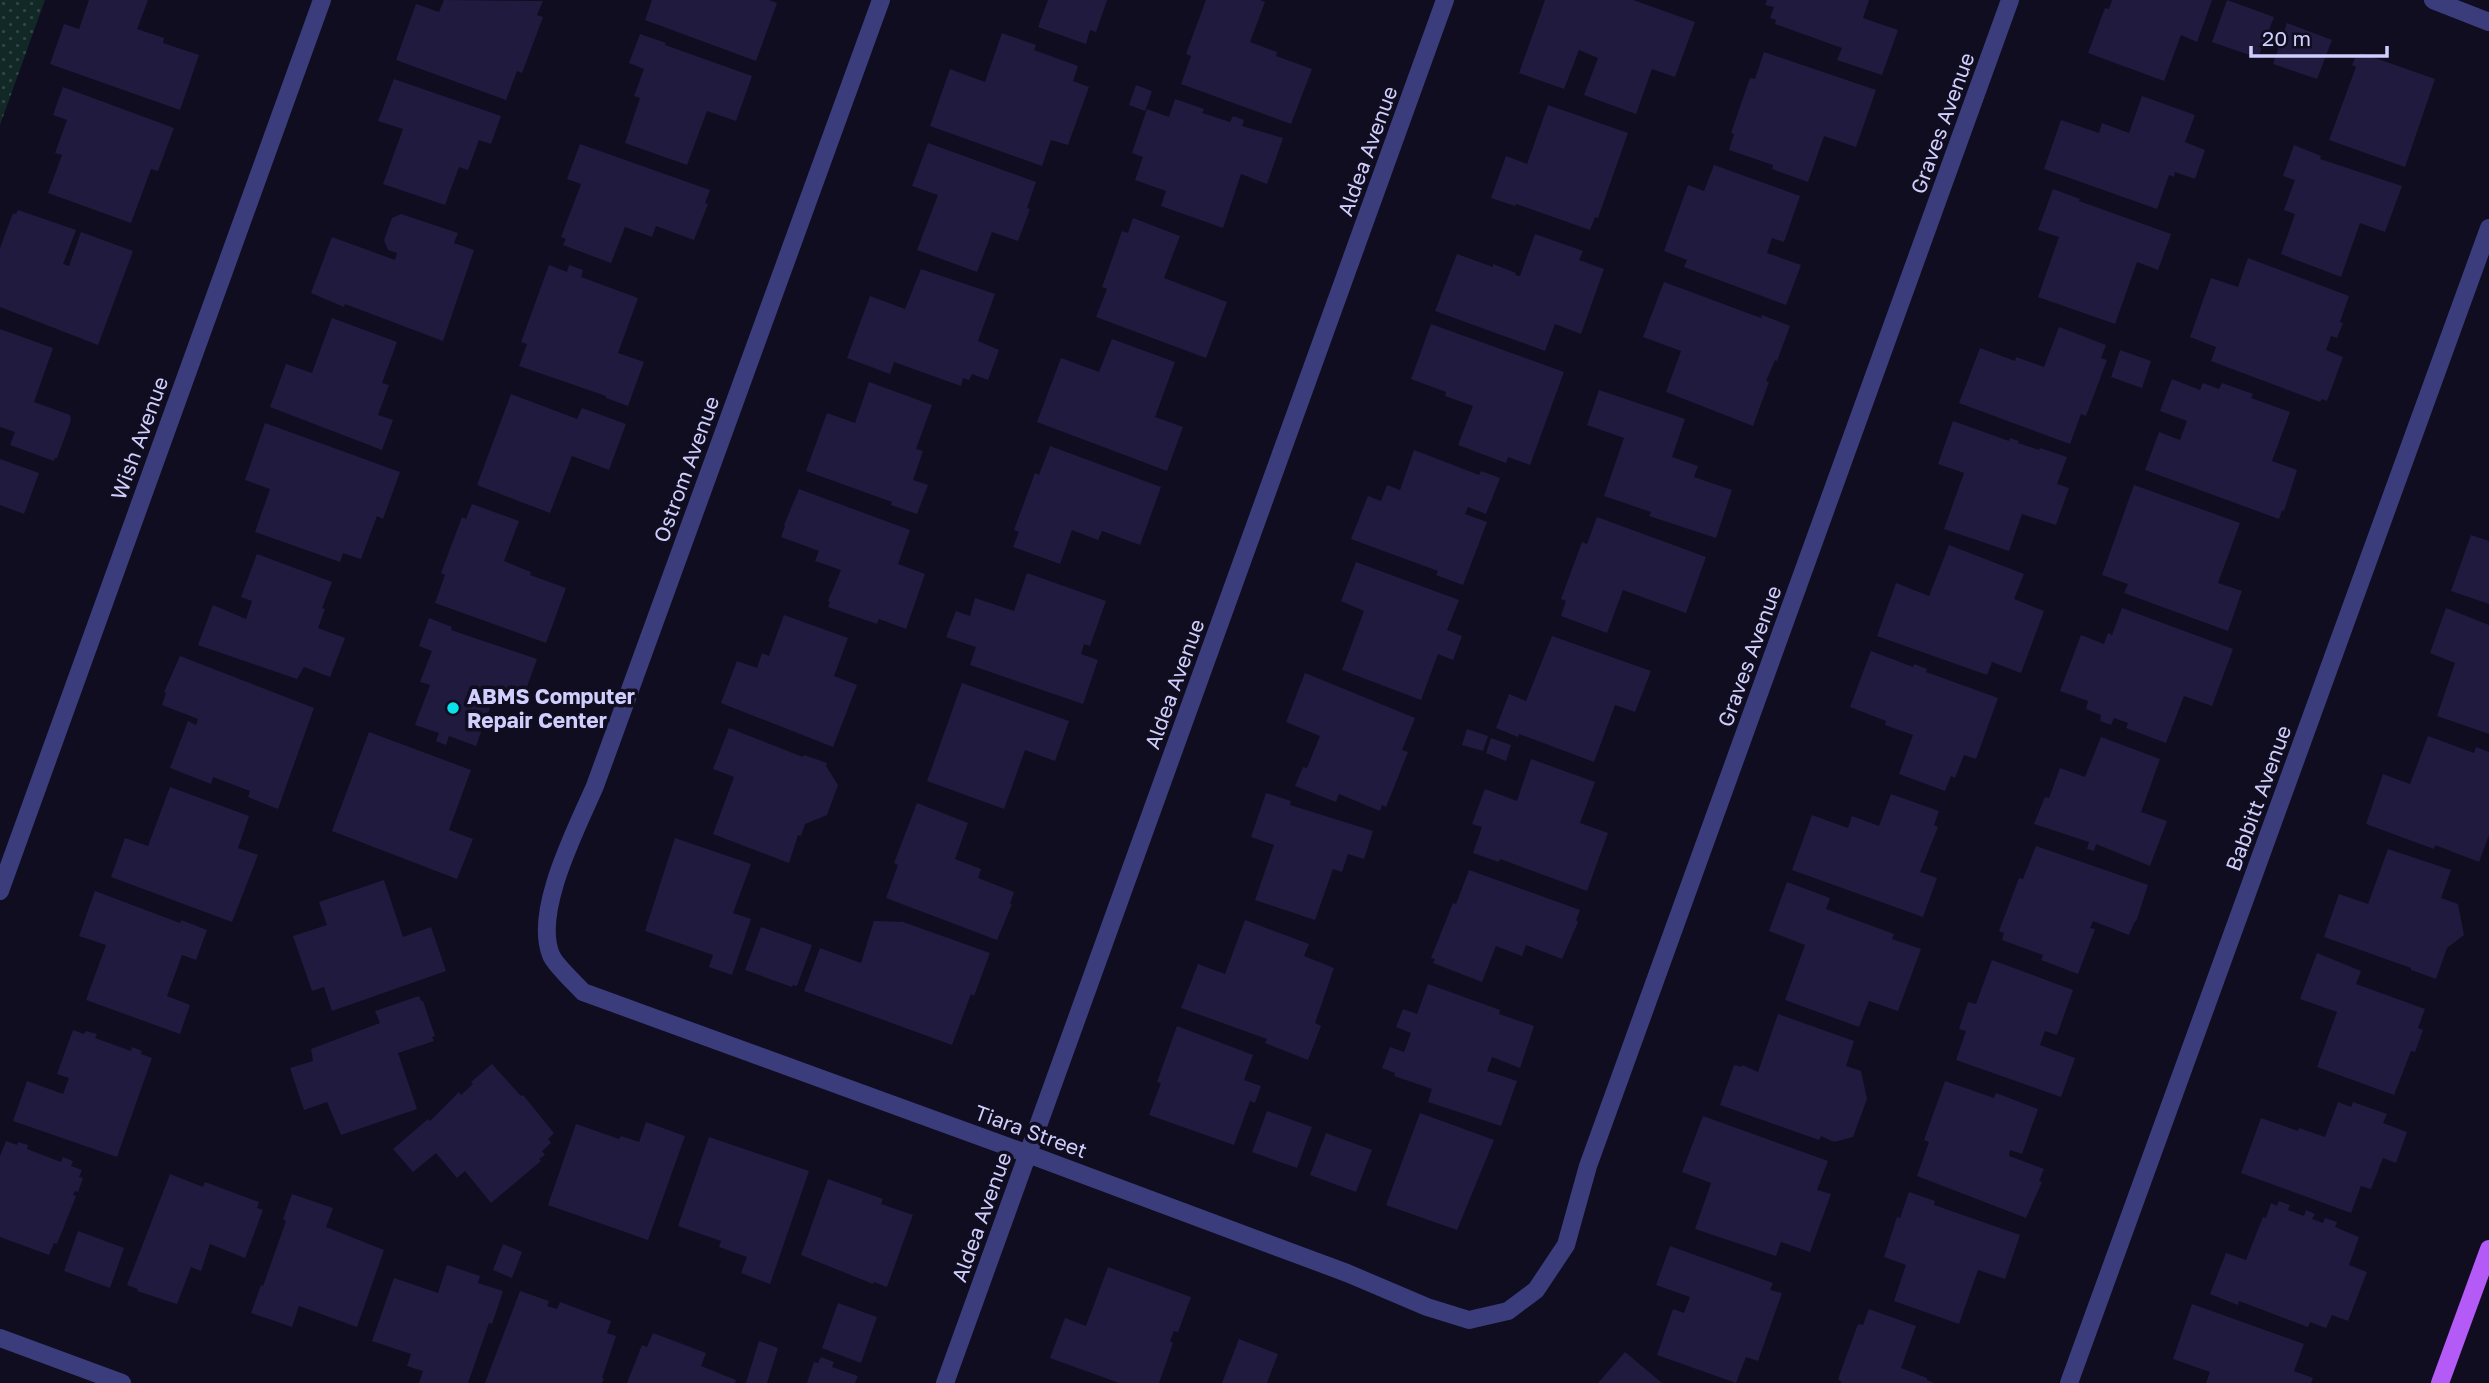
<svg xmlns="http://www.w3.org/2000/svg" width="2489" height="1383" font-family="'Golos Text',sans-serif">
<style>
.grass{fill:url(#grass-dots)}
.building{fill:#201a3f}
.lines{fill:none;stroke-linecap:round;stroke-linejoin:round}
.minor{stroke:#3b3c7c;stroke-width:18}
.major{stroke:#b45af7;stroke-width:18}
.poi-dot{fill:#0be1eb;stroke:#0f0d1f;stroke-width:2.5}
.labels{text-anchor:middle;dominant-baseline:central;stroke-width:7;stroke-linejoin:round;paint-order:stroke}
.street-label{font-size:21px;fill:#d0cefd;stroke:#0f0d1f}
.poi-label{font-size:21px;font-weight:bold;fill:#d0cefd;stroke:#0f0d1f;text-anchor:start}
</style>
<defs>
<pattern id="grass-dots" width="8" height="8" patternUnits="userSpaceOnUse" patternTransform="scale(1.75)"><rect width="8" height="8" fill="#112826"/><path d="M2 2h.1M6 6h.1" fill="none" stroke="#334646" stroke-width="1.8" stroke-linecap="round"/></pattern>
</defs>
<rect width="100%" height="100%" fill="#0f0d1f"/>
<!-- grass -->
<path class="grass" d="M0 0H45L0 125Z"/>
<!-- building -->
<path class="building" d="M89 0H148L137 29 164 38 163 43 199 55 180 110 50 64 64 24 79 29Z
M444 0 543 1 537 15 543 17 522 73 517 71 506 100 396 60 416 4 439 12Z
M652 0H769L777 3 756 61 645 20Z
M1048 0H1107L1096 32 1090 30 1086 44 1038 27Z
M1206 0H1260L1265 2 1250 42 1277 52 1276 56 1312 69 1291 124 1181 84 1191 56 1186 54Z
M1545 0H1633L1695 22 1675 77 1652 69 1636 114 1584 95 1598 58 1579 50 1564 89 1519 73Z
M1767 0H1869L1863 18 1898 30 1882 75 1837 60 1842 48 1775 24 1776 20 1770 18 1774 7 1765 5Z
M2112 0H2212L2197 42 2181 35 2164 81 2088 53 2105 8 2109 9Z
M2227 0 2274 17 2258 58 2212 42Z
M2287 23 2332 40 2317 79 2273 64Z
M1002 33 1036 45 1034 50 1078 66 1073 81 1089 87 1068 145 1051 140 1042 166 930 126 950 69 985 82Z
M640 34 666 43 665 45 752 76 736 121 707 111 687 165 625 143 640 98 634 96 644 69 629 63Z
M1764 52 1876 90 1856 147 1824 136 1808 182 1772 169 1773 165 1729 150 1734 134 1731 133 1750 78 1755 79Z
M2361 53 2435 79 2405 167 2329 140 2356 67 2352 65 2356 56 2360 57Z
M394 79 501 116 491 144 479 140 468 170 459 167 445 205 383 184 403 129 378 121Z
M1136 85 1152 91 1145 111 1129 105Z
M63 87 174 128 158 171 151 169 131 223 48 193 62 155 55 153 67 120 53 115Z
M2142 96 2195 115 2185 142 2205 150 2195 179 2175 172 2174 177 2169 175 2157 209 2044 169 2061 120 2099 133 2102 123 2129 133Z
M1175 99 1204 109 1202 113 1230 122 1233 116 1244 120 1242 126 1283 138 1267 184 1241 174 1223 228 1161 206 1166 191 1135 180 1143 157 1132 153 1147 109 1169 117Z
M1548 105 1628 133 1598 218 1595 217 1590 230 1516 204 1515 206 1491 198 1506 156 1527 164Z
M928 143 1036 182 1027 208 1030 209 1018 241 992 232 977 272 917 250 938 195 912 186Z
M580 144 710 190 705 203 708 204 694 240 656 226 652 237 625 227 611 263 563 245 566 239 561 237 581 184 567 179Z
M2294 145 2321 156 2320 159 2402 186 2385 232 2360 223 2341 277 2281 254 2295 214 2284 210 2295 180 2283 176Z
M1714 165 1800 196 1784 242 1772 238 1767 253 1801 265 1786 305 1684 267 1687 260 1664 251 1688 185 1704 191Z
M2053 189 2080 199 2079 201 2171 234 2158 270 2137 262 2115 324 2038 297 2059 237 2038 230Z
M18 210 76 230 63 264 69 266 81 232 133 251 98 345 0 307V248L13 213 16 214Z
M401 214 458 233 454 243 474 250 443 341 345 304 344 307 311 293 332 237 395 260 397 253 388 250 384 240 392 218Z
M1133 218 1180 236 1164 278 1227 302 1206 358 1096 317 1107 289 1102 287 1122 231 1128 233Z
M1535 234 1583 251 1579 260 1604 269 1581 334 1555 324 1545 351 1435 311 1457 254 1493 267V264L1516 273 1515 275 1520 276Z
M2248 258 2349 296 2340 322 2343 323 2337 338 2331 336 2326 350 2343 357 2327 401 2322 399 2320 402 2211 361 2216 347 2190 337 2211 278 2238 287Z
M549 265 567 272 569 265 583 270 581 277 638 298 618 353 644 362 628 406 606 398V396L519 366 527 344 521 342Z
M921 269 995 294 978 341 999 350 988 380 972 374 969 380 963 378 961 386 894 362 890 374 847 358 870 296 905 309Z
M1664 282 1761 318 1762 315 1790 326 1777 361 1775 360 1766 381 1769 382 1753 426 1666 392 1681 351 1643 337Z
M332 318 397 342 382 383 389 385 378 415 393 420 382 450 270 407 286 364 312 373Z
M1431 324 1564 372 1530 465 1508 457 1506 463 1458 445 1473 406 1445 396 1446 392 1411 379Z
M2059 327 2106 345 2101 358 2107 360 2086 416 2081 414 2070 444 1959 403 1980 348 2015 361 2016 357 2044 367Z
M0 329 53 348 34 402 70 415 71 420 57 458H55L54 461 10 445 15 432 0 427Z
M1112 339 1175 362 1155 417 1183 427 1167 471 1037 422 1061 358 1099 372Z
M2120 350 2151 361 2142 388 2111 377Z
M2172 379 2200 390 2203 383 2219 389 2222 383 2253 394 2251 398 2290 412 2272 461 2297 470 2284 511 2282 510 2279 519 2145 470 2159 432 2180 440 2187 421 2160 411Z
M869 382 932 405 916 449 923 451 913 480 928 485 917 514 891 505 892 502 806 471 827 413 855 423Z
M1599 390 1685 419 1672 457 1698 466 1694 477 1732 490 1716 538 1649 516 1651 512 1604 496 1624 438 1587 425Z
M511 394 577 419 582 408 626 424 609 470 572 456 550 513 477 485Z
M1953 421 2009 441 2010 438 2019 441 2018 443 2039 450 2040 448 2067 457 2057 484 2069 488 2056 525 2022 514 2009 551 1944 529 1964 473 1938 464Z
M265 423 400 472 383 519 377 516 361 559 343 553 340 562 255 532 270 489 245 480Z
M1050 446 1161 487 1140 545 1102 531 1098 540 1072 530 1060 564 1013 547 1019 532 1014 530 1035 473 1039 475Z
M1414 450 1479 475 1481 471 1500 478 1486 514 1468 507 1465 514 1487 522 1463 585 1436 575 1438 571 1351 539 1368 496 1381 501 1387 485 1400 490Z
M0 459 39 473 24 514 0 505Z
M2134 485 2240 523 2218 583 2242 591 2228 631 2124 593 2128 584 2102 575Z
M799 489 910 530 898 564 925 574 906 629 879 619 877 624 828 607 830 602 828 601 841 570 815 561 819 551 781 537 785 526 784 525Z
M472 504 519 521 504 561 531 572 530 575 566 588 546 643 435 603 445 575 441 573 462 517 466 519Z
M1597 517 1706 557 1686 613 1623 590 1607 633 1561 616 1566 601 1561 599 1582 542 1587 544Z
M2471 535 2489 541V604L2451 591Z
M1949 545 2024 574 2014 599 2044 611 2021 673 1992 662 1987 675 1877 636 1896 583 1929 596Z
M257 554 332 582 322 608 325 609 318 628 345 638 330 677 304 667 297 679 198 645 213 605 246 619 252 601 241 597Z
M1356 562 1459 600 1447 630 1462 636 1453 660 1438 654 1421 700 1342 670 1364 611 1341 601Z
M1027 573 1106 601 1090 646 1084 644 1081 654 1098 660 1083 704 970 665 976 647 946 637 956 611 970 616 975 598 1014 611Z
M2122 608 2233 649 2212 706 2184 696 2166 743 2126 728 2128 723 2114 718 2111 725 2100 721 2101 715 2086 709 2088 701 2060 691 2081 635 2104 644 2108 633 2112 635Z
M2446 608 2489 625V734L2437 716 2455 663 2430 653Z
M784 615 848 638 834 676 857 685 833 747 721 703 737 661 757 668 762 653 769 656Z
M429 618 452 627 451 630 537 659 521 703 495 694 476 746 449 736 446 745 436 741 439 733 415 725 430 685 420 682 432 651 419 646Z
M1552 636 1651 671 1635 712 1615 705 1594 762 1519 734 1518 737 1496 728 1509 694 1526 701Z
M1871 651 1913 667 1914 664 1927 669 1926 672 1998 698 1976 759 1964 755 1955 778 1951 776 1945 791 1899 774 1913 735 1885 725 1886 721 1850 707Z
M180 656 314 708 278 809 248 797 250 791 213 777 211 784 170 768 188 721 196 725 198 719 162 705 166 693 164 692Z
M1305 673 1415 718 1402 750 1408 752 1386 807 1382 805 1380 811 1339 794 1336 802 1295 786 1303 767 1307 768 1320 736 1286 722Z
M962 683 1069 721 1055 761 1025 750 1004 809 927 781Z
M729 728 803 757 804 755 827 763 826 766 838 785 827 815 805 824 801 836 798 835 789 863 713 834 734 777 713 769Z
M1467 729 1488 736 1483 751 1462 745Z
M369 732 471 770 449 830 473 839 457 879 332 831Z
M2428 736 2474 753 2476 747 2489 752V835L2479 862 2435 845 2434 849 2366 824 2383 774 2410 784Z
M2101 737 2160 759 2141 812 2167 821 2150 866 2096 844 2094 851 2087 849 2089 842 2034 824 2045 797 2049 798 2060 768 2085 777Z
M1491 738 1511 745 1506 761 1486 753Z
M1531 759 1595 782 1580 823 1608 833 1587 891 1500 859 1499 862 1473 853 1482 827 1472 824 1485 789 1517 801Z
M170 787 249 816 238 848 258 855 232 922 111 877 125 838 148 846Z
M1266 793 1291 801 1290 805 1373 831 1364 859 1348 854 1342 872 1333 869 1315 920 1255 900 1274 845 1251 837Z
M1891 794 1939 811 1934 825 1938 827 1920 872 1937 878 1923 917 1792 870 1812 815 1848 828 1852 816 1879 826Z
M917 803 968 823 955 859 981 869 978 878 1014 892 1010 904H1012L997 940 886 898 898 865 894 863Z
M675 838 751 864 733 913 751 919 732 975 709 967 713 955 645 931Z
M2036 846 2148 885 2136 922 2135 921 2129 935 2093 921 2090 928 2095 929 2078 974 2041 960 2043 955 2002 940 2004 933 1999 931 2019 878 2023 879Z
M2388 849 2451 870 2441 898 2458 904 2464 935 2447 948 2436 979 2411 970V968L2324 937 2339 894 2368 904Z
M1469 870 1580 910 1576 920 1578 922 1562 959 1526 945 1522 956 1496 946 1482 982 1433 963 1435 959 1431 958 1453 903 1456 904Z
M384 880 403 937 431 927 446 971 332 1011 324 987 312 991 293 936 327 925 319 902Z
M1787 882 1830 898 1826 909 1894 934 1892 939 1921 949 1898 1011 1869 1001 1859 1027 1785 1000 1805 945 1769 931Z
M95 891 180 923 181 920 207 930 196 960 182 955 167 996 190 1005 180 1034 86 1000 106 945 79 936Z
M1245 920 1309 944 1304 956 1334 968 1315 1023 1321 1026 1308 1060 1265 1043 1267 1039 1181 1008 1198 964 1225 974Z
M874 921 903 922 990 953 974 996 971 994 952 1045 804 991 820 948 861 963Z
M761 927 812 945 797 986 793 985 792 987 745 970Z
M2317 953 2361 971 2356 984 2425 1009 2418 1028 2423 1030 2415 1052 2411 1051 2394 1095 2317 1067 2337 1012 2300 999Z
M1992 960 2073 990 2057 1035 2045 1031 2040 1045 2075 1058 2061 1097 1956 1060 1966 1031 1959 1029 1968 1002 1976 1004Z
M1428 984 1500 1010 1499 1014 1534 1026 1520 1068 1492 1057 1487 1071 1517 1081 1501 1126 1428 1102 1432 1089 1394 1076 1395 1073 1382 1068 1390 1047 1404 1052 1411 1033 1396 1027 1403 1009 1417 1014Z
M419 996 421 1001H423L435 1036 432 1037 434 1041 398 1053 417 1109 341 1135 327 1102 304 1110 290 1068 313 1061 311 1049 380 1023 375 1011Z
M1778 1014 1854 1041 1846 1066 1861 1071 1867 1099 1853 1137 1834 1142 1821 1136 1819 1140 1720 1105 1734 1065 1742 1067V1065L1758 1072Z
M1177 1026 1253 1055 1244 1080 1261 1086 1255 1103 1250 1101 1234 1145 1149 1115 1161 1083 1157 1082Z
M73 1030 84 1034 86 1031 97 1034 95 1038 131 1051 132 1047 142 1051 141 1054 152 1058 117 1157 13 1121 27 1081 63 1094 69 1078 57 1074Z
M492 1064 521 1096 523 1095 554 1133 548 1139 551 1143 542 1151 545 1155 539 1159 541 1161 491 1203 465 1171 457 1178 436 1153 413 1172 393 1149 428 1119 430 1121 459 1092 461 1095 473 1084 471 1082Z
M1945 1081 1994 1098 1996 1093 2038 1109 2022 1154 2010 1150 2009 1156 2044 1169 2039 1181 2042 1182 2026 1218 1917 1176 1929 1142 1924 1140Z
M2338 1102 2351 1107 2353 1102 2387 1114 2383 1123 2407 1132 2396 1163 2383 1158 2371 1189 2361 1186 2351 1213 2241 1173 2261 1118 2298 1131 2299 1128 2325 1137Z
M1267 1111 1312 1127 1297 1168 1252 1152Z
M1420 1113 1494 1140 1457 1230 1386 1205Z
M1703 1116 1828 1161 1817 1190 1831 1194 1810 1252 1781 1242 1776 1256 1695 1229 1711 1183 1682 1172Z
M646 1122 685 1136 648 1240 548 1205 576 1124 619 1139 621 1136 639 1142Z
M1326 1133 1372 1150 1356 1192 1310 1175Z
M709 1137 809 1171 770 1284 741 1273 747 1257 719 1247 721 1241 678 1226Z
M6 1141 17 1145 18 1142 28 1145 27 1149 61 1162 63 1157 73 1161 71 1166 82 1170 79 1177 83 1178 78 1192 75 1191 73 1195 76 1196 57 1244 54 1243 49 1255 0 1237V1156Z
M170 1174 203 1187 205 1182 259 1202 257 1208 263 1210 245 1258 210 1244 201 1271 191 1267 177 1304 137 1291 138 1289 127 1285Z
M828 1179 883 1199 881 1204 913 1215 887 1287 874 1282 873 1284 801 1255Z
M1909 1192 1935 1201 1934 1205 2020 1235 2005 1279 1978 1270 1959 1324 1894 1301 1906 1265 1884 1257 1897 1217 1900 1218Z
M292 1194 333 1208 326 1227 384 1250 357 1327 299 1306 292 1327 251 1313 261 1285 263 1286 286 1221 283 1219Z
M2279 1201 2290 1205 2288 1210 2304 1216 2306 1210 2315 1214 2312 1219 2323 1223 2325 1218 2337 1222 2335 1227 2359 1237 2349 1265 2367 1272 2348 1321 2332 1315 2326 1328 2310 1322 2308 1327 2239 1301 2238 1305 2210 1294 2226 1253 2246 1260 2263 1217 2266 1218 2271 1203 2277 1206Z
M78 1231 124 1248 110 1288 64 1271Z
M503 1244 522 1252 512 1278 493 1270Z
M1670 1246 1773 1283 1770 1290 1782 1293 1758 1361 1746 1357 1736 1383 1657 1355 1673 1309 1684 1313 1690 1297 1656 1285Z
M447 1265 480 1276 478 1283 503 1291 492 1324 489 1323 468 1383H419L423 1371 407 1366 411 1354 372 1341 394 1278 438 1293Z
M1108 1267 1191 1297 1178 1332 1174 1331 1170 1341 1173 1343 1159 1383H1119L1050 1358 1065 1318 1086 1326Z
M520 1291 549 1301 547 1306 557 1309 560 1302 611 1321 607 1333 616 1336 602 1378 604 1379 602 1383H485Z
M838 1303 877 1317 861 1363 822 1348Z
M2192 1304 2304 1344 2294 1371 2313 1378 2311 1383H2206L2210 1372 2173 1359Z
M1869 1309 1916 1326 1901 1368 1927 1378V1380L1934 1383H1842L1838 1379 1858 1324 1863 1325Z
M653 1333 706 1353 701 1366 736 1380 735 1383H627L642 1345 647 1347Z
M1239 1339 1278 1354 1267 1383H1222Z
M759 1341 778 1348 767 1383H746Z
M1625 1352 1662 1383H1598Z
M821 1357 834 1362 832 1367 858 1376 855 1383H807L814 1362 818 1363Z"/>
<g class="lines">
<!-- minor -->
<path class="minor" d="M881 0 595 786C577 828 533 911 551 955 555 965 574 982 583 992L1028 1154 1347 1273 1427 1307 1469 1320 1508 1311 1536 1290 1566 1245 1588 1166 2010 0
M2433 0 2489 22
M0 891 322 0
M0 1338 122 1383
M945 1383 1445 0
M2069 1383 2489 228"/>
<!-- major -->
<path class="major" d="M2440 1383 2489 1249"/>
</g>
<!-- markers -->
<circle class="poi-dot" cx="453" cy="708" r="7"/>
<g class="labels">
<!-- street labels -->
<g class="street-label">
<text transform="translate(1942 123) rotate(-70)">Graves Avenue</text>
<text transform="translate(1367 151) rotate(-70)">Aldea Avenue</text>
<text transform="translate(139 438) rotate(-70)">Wish Avenue</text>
<text transform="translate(686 469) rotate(-70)">Ostrom Avenue</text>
<text transform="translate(1749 656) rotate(-70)">Graves Avenue</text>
<text transform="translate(1174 684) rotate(-70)">Aldea Avenue</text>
<text transform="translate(2258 798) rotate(-70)">Babbitt Avenue</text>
<text transform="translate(1031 1131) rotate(20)">Tiara Street</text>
<text transform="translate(981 1217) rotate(-70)">Aldea Avenue</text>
</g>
<!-- poi labels -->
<g class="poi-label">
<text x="467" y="696">ABMS Computer<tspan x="467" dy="24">Repair Center</tspan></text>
</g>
</g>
<!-- scale -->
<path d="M2251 46v10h136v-10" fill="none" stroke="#d0cefd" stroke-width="3.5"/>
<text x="2262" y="46" font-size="21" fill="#d0cefd" stroke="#0f0d1f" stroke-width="5" paint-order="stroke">20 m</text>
</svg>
